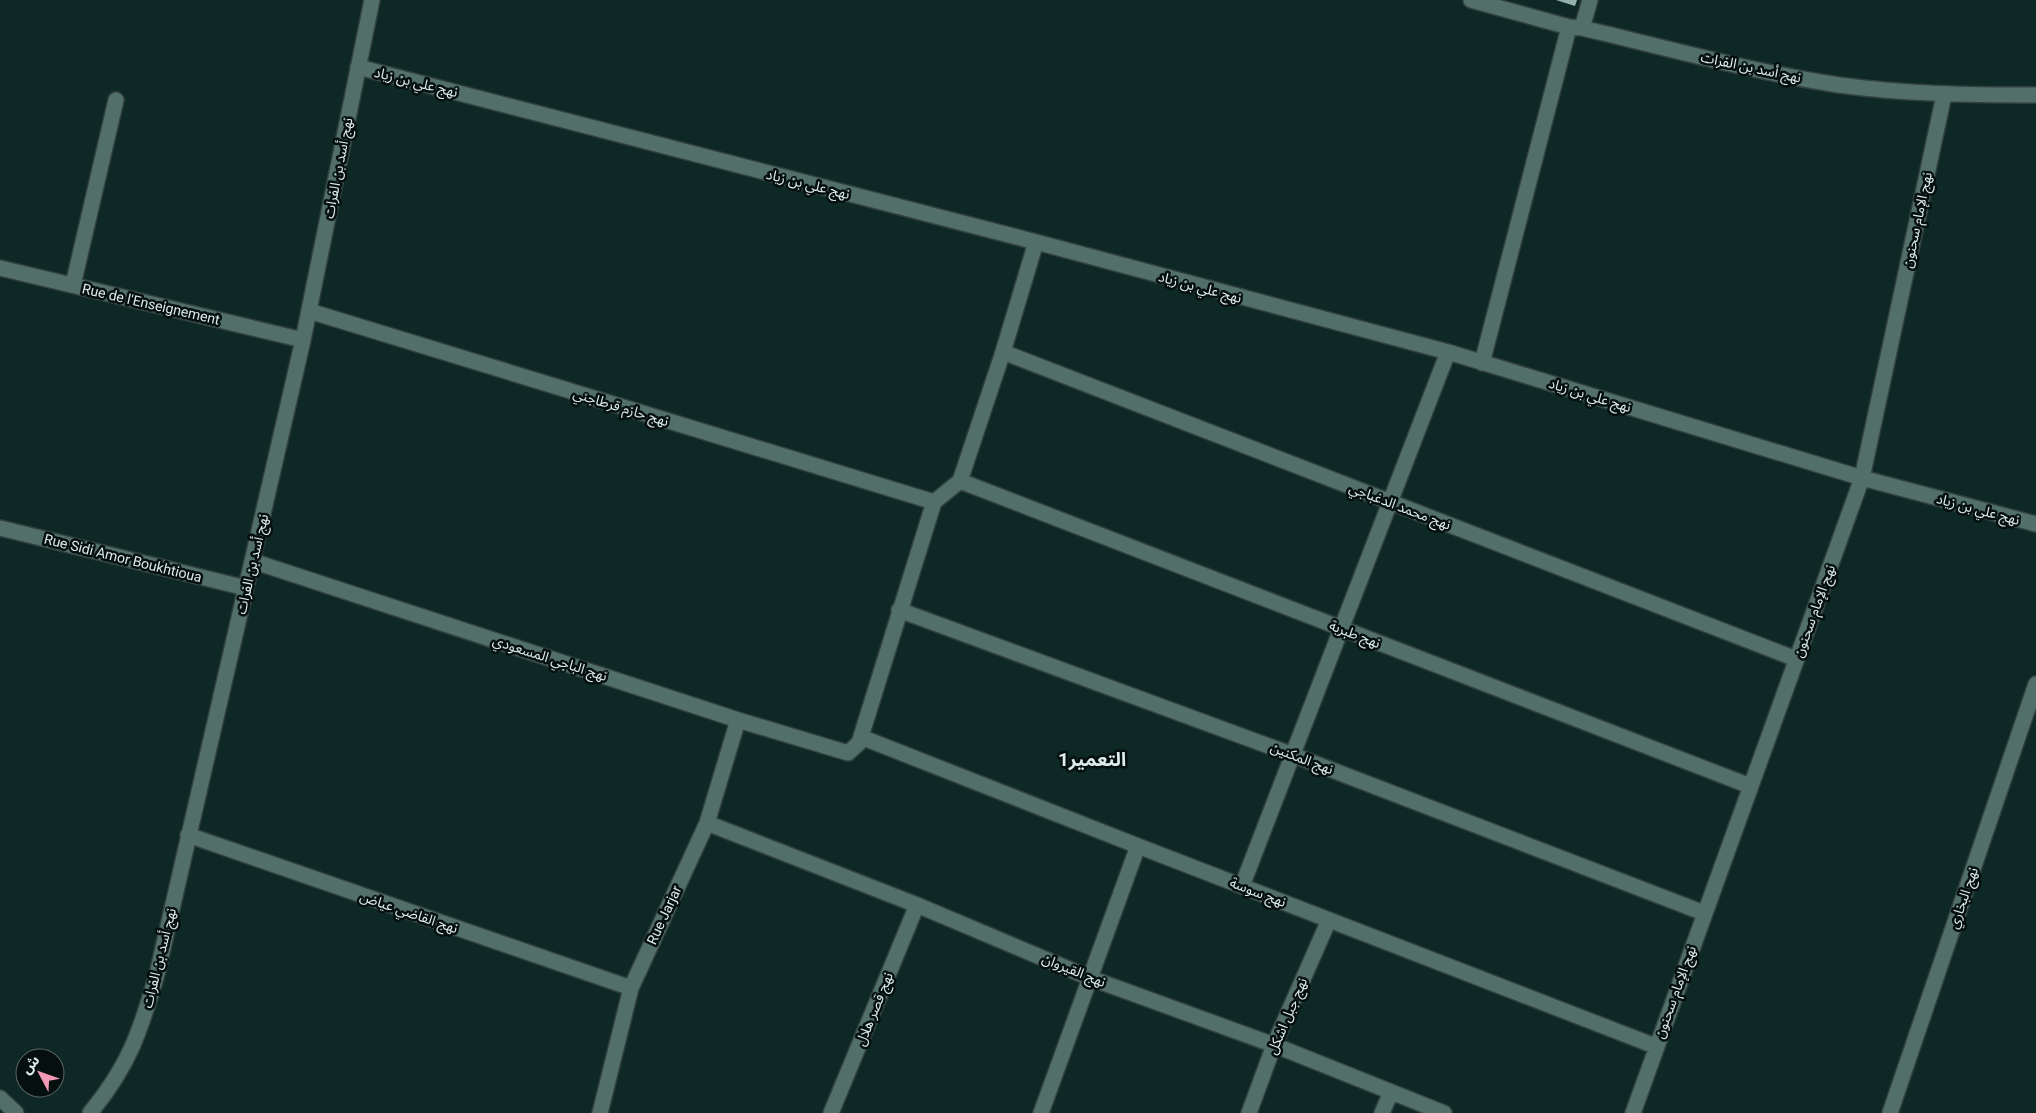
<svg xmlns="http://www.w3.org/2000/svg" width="2036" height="1113" font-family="Roboto,'Noto Sans Arabic',sans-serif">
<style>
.building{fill:#94b1ac}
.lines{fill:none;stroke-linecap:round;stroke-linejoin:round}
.minor-casing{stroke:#30413e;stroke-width:18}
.minor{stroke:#536f6a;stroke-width:15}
.labels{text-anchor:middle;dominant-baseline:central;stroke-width:5;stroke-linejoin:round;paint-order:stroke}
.street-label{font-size:14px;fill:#dcece9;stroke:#050f0d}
.district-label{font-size:19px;font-weight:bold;fill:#dcece9;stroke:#050f0d}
</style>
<rect width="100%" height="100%" fill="#0e2825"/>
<!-- building -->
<path class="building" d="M1556 0H1577L1575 6Z"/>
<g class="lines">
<defs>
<path id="minor" d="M1471 0 1569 27 1582 28C1667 48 1752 72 1839 85 1904 94 1970 95 2036 95
M1582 28 1590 0
M358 67 1036 242 1448 352 1862 478 2036 524
M0 268 303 340
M73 285 116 100
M309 311 934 502
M1003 352 1796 659
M1482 363 1569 27
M960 481 1750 786
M0 528 246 588
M252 561 738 720 848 753 859 743 934 502 960 481 1003 352 1036 242
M899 610 1293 755 1704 913
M861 737 1138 846 1655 1046
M707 823 917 905 1090 978 1274 1045 1444 1113
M188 835 631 988
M1242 886 1448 352
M0 1098 16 1113
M90 1113C129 1066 140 1032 157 974L303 340 372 0
M600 1113 631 988 707 823 738 720
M831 1113 917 905
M1041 1113 1138 846
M1249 1113 1274 1045 1329 920
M1382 1113 1391 1092
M1633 1113 1862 478 1944 95
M1890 1113 2036 684"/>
</defs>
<!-- minor casing -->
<use href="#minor" class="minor-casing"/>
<!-- minor -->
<use href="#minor" class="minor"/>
</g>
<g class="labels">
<!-- street labels -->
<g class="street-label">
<text transform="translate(1751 67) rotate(12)">نهج أسد بن الفرات</text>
<text transform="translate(416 82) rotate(14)">نهج علي بن زياد</text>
<text transform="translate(338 168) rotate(-79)">نهج أسد بن الفرات</text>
<text transform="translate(808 184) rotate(14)">نهج علي بن زياد</text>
<text transform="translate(1917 220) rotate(-78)">نهج الإمام سحنون</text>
<text transform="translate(1200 287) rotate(15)">نهج علي بن زياد</text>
<text transform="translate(151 304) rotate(13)">Rue de l'Enseignement</text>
<text transform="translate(1590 395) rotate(17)">نهج علي بن زياد</text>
<text transform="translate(621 407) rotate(17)">نهج حازم قرطاجني</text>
<text transform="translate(1400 506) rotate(21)">نهج محمد الدغباجي</text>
<text transform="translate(1978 509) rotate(15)">نهج علي بن زياد</text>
<text transform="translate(123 558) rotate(14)">Rue Sidi Amor Boukhtioua</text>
<text transform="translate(252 564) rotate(-77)">نهج أسد بن الفرات</text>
<text transform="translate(1814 611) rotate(-70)">نهج الإمام سحنون</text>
<text transform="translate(1355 634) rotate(21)">نهج طبربة</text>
<text transform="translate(550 658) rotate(18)">نهج الباجي المسعودي</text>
<text transform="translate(1302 758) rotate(21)">نهج المكنين</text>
<text transform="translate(1258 892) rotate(21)">نهج سوسة</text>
<text transform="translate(1963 898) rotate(-71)">نهج البخاري</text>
<text transform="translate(409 912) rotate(19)">نهج القاضي عياض</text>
<text transform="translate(664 915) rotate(-65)">Rue Jarjar</text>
<text transform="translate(159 958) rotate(-76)">نهج أسد بن الفرات</text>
<text transform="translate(1074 970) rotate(22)">نهج القيروان</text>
<text transform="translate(1675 992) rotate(-70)">نهج الإمام سحنون</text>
<text transform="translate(874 1009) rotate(-68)">نهج قصر هلال</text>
<text transform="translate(1287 1016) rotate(-67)">نهج جبل اشكل</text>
</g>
<!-- district labels -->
<g class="district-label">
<text x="1092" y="759">التعمير1</text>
</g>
</g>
<!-- north arrow -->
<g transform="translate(40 1073) rotate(311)"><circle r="24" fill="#050f0d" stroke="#5b6765"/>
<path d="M0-4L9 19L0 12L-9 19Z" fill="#f09ab7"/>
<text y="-8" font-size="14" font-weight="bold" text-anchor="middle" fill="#dcece9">ش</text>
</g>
</svg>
